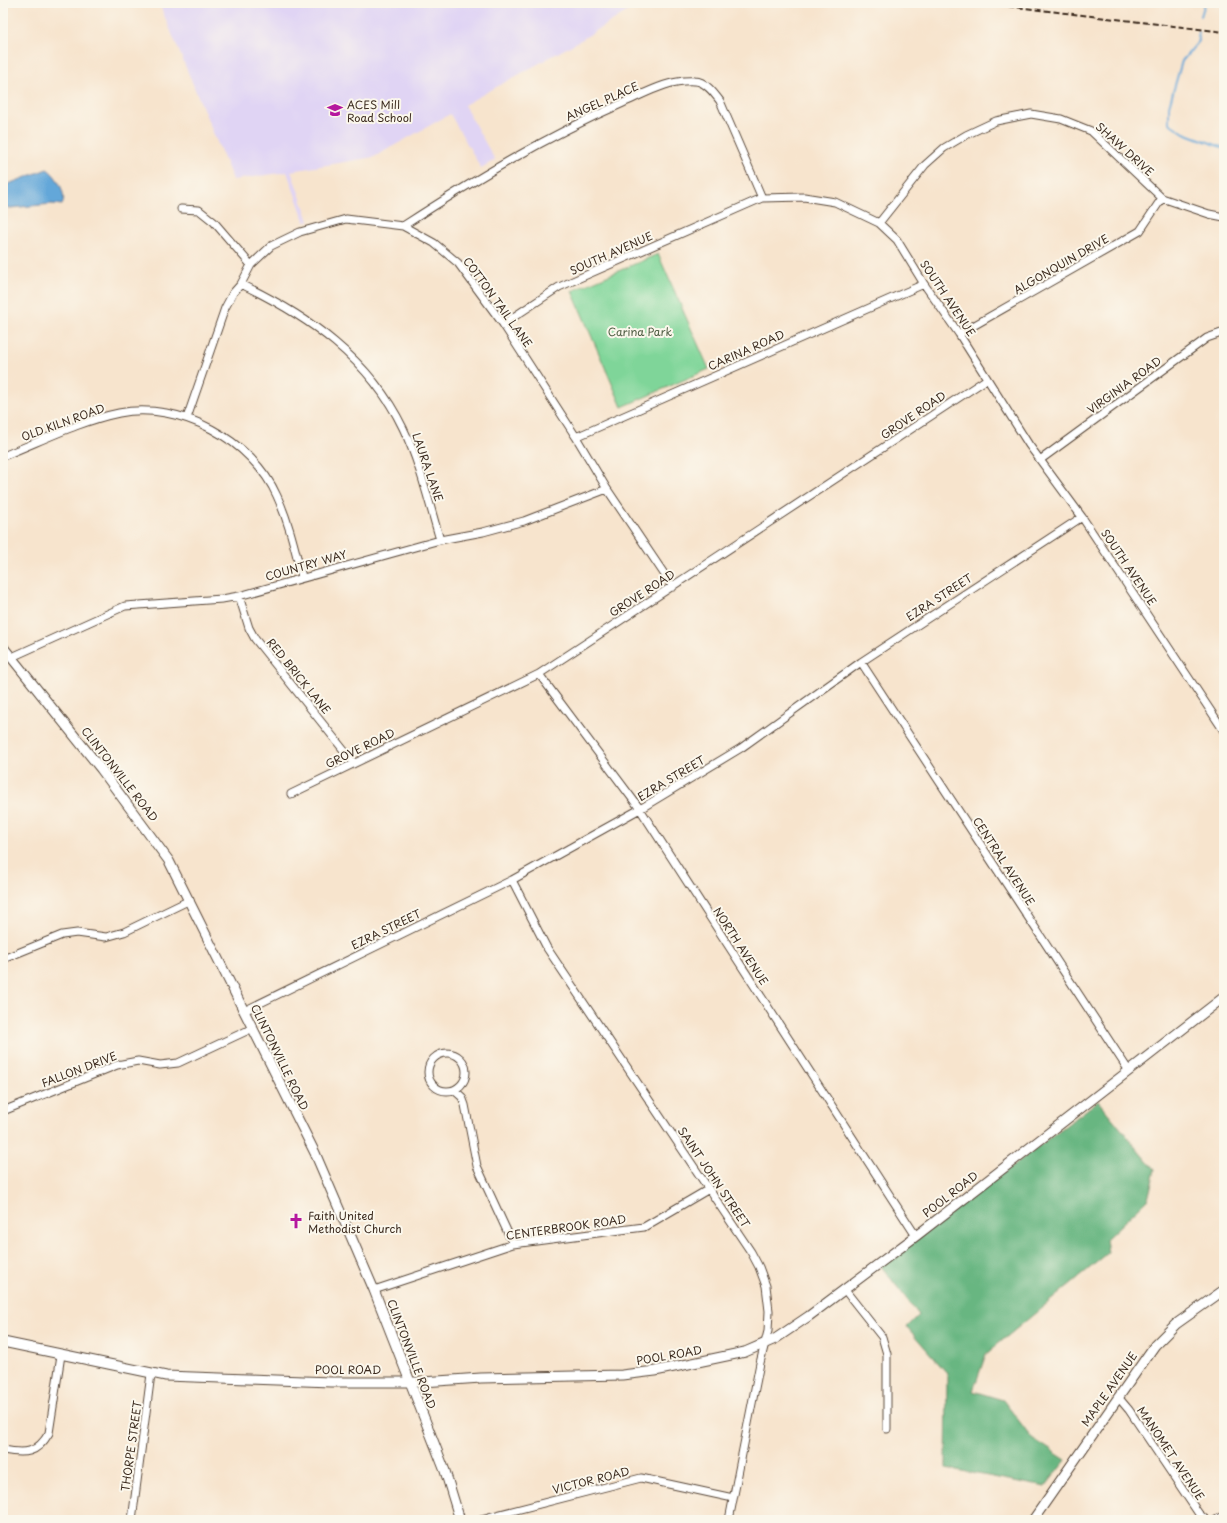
<svg xmlns="http://www.w3.org/2000/svg" width="1227" height="1523" font-family="'Playpen Sans',sans-serif">
<style>
.built{fill:#e0d4f4}
.green{fill:#7fd599;stroke:#5d805c}
.forest{fill:#67b681;stroke:#517050}
.water{fill:#64a7d9;stroke:#50687c}
.lines{fill:none;stroke-linecap:round;stroke-linejoin:round}
.stream{stroke:#64a7d9;stroke-width:2}
.street-casing{stroke:#574638;stroke-width:9}
.secondary-casing{stroke:#574638;stroke-width:11}
.street{stroke:#fff;stroke-width:7}
.secondary{stroke:#fff;stroke-width:9}
.rail{stroke:#3b2a1e;stroke-width:2;stroke-dasharray:6 3;stroke-linecap:butt}
.labels{text-anchor:middle;dominant-baseline:central;stroke-width:4;stroke-linejoin:round;paint-order:stroke}
.street-label{font-size:11px;fill:#3b2a1e;stroke:#fbf7ec}
.poi-label{font-size:11px;fill:#3b2a1e;stroke:#fbf7ec;text-anchor:start}
.park-label{font-size:11px;fill:#4f5d43;stroke:#fbf7ec}
</style>
<rect width="100%" height="100%" fill="#fbf7ec"/>
<filter id="ink" filterUnits="userSpaceOnUse"><feTurbulence type="fractalNoise" baseFrequency=".025" numOctaves="2"/><feDisplacementMap in="SourceGraphic" scale="8" xChannelSelector="R" yChannelSelector="G"/><feConvolveMatrix kernelMatrix="1 2 1 2 8 2 1 2 1" color-interpolation-filters="sRGB"/></filter>
<filter id="wash" filterUnits="userSpaceOnUse"><feTurbulence type="fractalNoise" baseFrequency=".012" numOctaves="4" result="noise"/><feDisplacementMap in="SourceGraphic" scale="16" xChannelSelector="R" yChannelSelector="G"/><feGaussianBlur stdDeviation="0.9" result="paint"/><feColorMatrix in="noise" values="0 0 0 0 0 0 0 0 0 0 0 0 0 0 0 0 0 1.4 0 .05"/><feComposite in="paint" operator="in"/></filter>
<g filter="url(#wash)">
<rect width="100%" height="100%" fill="#f7e4cd"/>
<!-- built -->
<path class="built" d="M159 3H641L581 40 464 105 495 160 481 168 450 114 374 157 291 171 309 221 305 222 287 172 233 180Z"/>
<!-- green -->
<path class="green" d="M658 254 709 369 622 407 572 291Z"/>
<!-- forest -->
<path class="forest" d="M1098 1101 1155 1170 1148 1199 1106 1239 1108 1253 986 1354 973 1391 1003 1400 1032 1438 1066 1460 1045 1487 946 1468 947 1373 907 1327 919 1315 881 1266Z"/>
<!-- water -->
<path class="water" d="M47 169C56 174 68 195 62 205L52 204 10 208 4 206 3 186Z"/>
<g class="lines">
<!-- stream -->
<path class="stream" d="M1201 16 1205 3
M1198 32 1199 41 1182 61 1169 106V123L1184 133 1224 148"/>
</g>
</g>
<g filter="url(#ink)">
<g class="lines">
<defs>
<path id="street" d="M181 209 199 210 214 222 251 265
M879 223 925 165 944 148 966 135 996 121 1031 114 1061 119 1091 131 1162 198 1209 214 1224 217
M403 226C474 180 545 137 623 103 646 93 669 79 695 81 705 81 714 93 720 101L762 198
M241 284C308 316 370 359 403 428 420 463 429 503 440 540
M503 324 559 287 762 198 804 197 835 202 879 223 897 240 924 284 959 334 1029 445 1082 517 1224 731
M959 334 1140 231 1162 198
M187 418 225 308 233 293 241 284 251 265 271 246 300 232 346 219 403 226 434 243 458 263 503 324 576 437 607 489 673 587
M576 437 924 284
M3 456C41 441 80 421 119 413 180 401 252 440 277 496 289 522 295 550 302 577
M1040 460 1207 338 1224 332
M239 596 249 628 255 639 354 763
M12 657 125 606 222 599 239 596 440 540 483 532 524 521 607 489
M861 662 1129 1071
M539 674 640 809 916 1236
M291 794 539 674 987 379
M512 880 547 948 751 1252 759 1267 766 1286 769 1311 768 1331 760 1363 729 1520
M3 959 62 935 77 933 106 937 124 932 190 900
M244 1011 512 880 640 809 741 748 861 662 1082 517
M428 1072a19 19 0 1 1 38 0a19 19 0 1 1-38 0Z
M454 1090 462 1097 465 1105 477 1166 513 1244
M3 1111 117 1065 138 1061 160 1065 178 1063 253 1028
M844 1289 882 1337 887 1354V1429
M374 1290 513 1244 644 1227 709 1189
M1118 1397 1129 1410 1199 1514 1206 1520
M3 1450C25 1454 37 1454 49 1433L61 1355
M132 1520 151 1374
M477 1520 641 1478 733 1498
M1216 1520 1224 1515"/>
<path id="secondary" d="M3 647 101 769 169 861 315 1153 374 1290 445 1471 460 1520
M3 1342 166 1376 331 1382H423L481 1378 622 1375 655 1371 745 1352 775 1339 809 1316 916 1236 1224 997
M1033 1520 1155 1345 1176 1324 1224 1290"/>
</defs>
<!-- street casing -->
<use href="#street" class="street-casing"/>
<!-- secondary casing -->
<use href="#secondary" class="secondary-casing"/>
<!-- street -->
<use href="#street" class="street"/>
<!-- secondary -->
<use href="#secondary" class="secondary"/>
<!-- rail -->
<path class="rail" d="M982 3 1224 32"/>
</g>
</g>
<!-- icons -->
<defs>
<symbol id="school-bare" viewBox="-9 -9 18 18"><path d="M0-5L7-2L0 1L-7-2ZM-4 1L0 2.5L4 1V4Q0 6-4 4Z" fill="#b5179e" stroke="#fbf7ec" stroke-width="2.5" paint-order="stroke"/></symbol>
<symbol id="church-bare" viewBox="-9 -9 18 18"><path d="M-1.2-6h2.4v3.5h3.3v2.4h-3.3V6h-2.4V-.1h-3.3v-2.4h3.3Z" fill="#b5179e" stroke="#fbf7ec" stroke-width="2.5" paint-order="stroke"/></symbol>
</defs>
<g fill-rule="evenodd">
<use href="#school-bare" x="324" y="99" width="22" height="22"/>
<use href="#church-bare" x="285" y="1210" width="22" height="22"/>
</g>
<g class="labels">
<!-- street labels -->
<g class="street-label">
<text transform="translate(602 101) rotate(-24)">ANGEL PLACE</text>
<text transform="translate(1125 149) rotate(42)">SHAW DRIVE</text>
<text transform="translate(611 253) rotate(-24)">SOUTH AVENUE</text>
<text transform="translate(1061 264) rotate(-30)">ALGONQUIN DRIVE</text>
<text transform="translate(948 298) rotate(56)">SOUTH AVENUE</text>
<text transform="translate(498 302) rotate(54)">COTTON TAIL LANE</text>
<text transform="translate(746 350) rotate(-24)">CARINA ROAD</text>
<text transform="translate(1124 385) rotate(-36)">VIRGINIA ROAD</text>
<text transform="translate(913 415) rotate(-34)">GROVE ROAD</text>
<text transform="translate(63 422) rotate(-20)">OLD KILN ROAD</text>
<text transform="translate(428 467) rotate(71)">LAURA LANE</text>
<text transform="translate(306 565) rotate(-16)">COUNTRY WAY</text>
<text transform="translate(1129 567) rotate(56)">SOUTH AVENUE</text>
<text transform="translate(642 593) rotate(-33)">GROVE ROAD</text>
<text transform="translate(939 597) rotate(-33)">EZRA STREET</text>
<text transform="translate(299 676) rotate(51)">RED BRICK LANE</text>
<text transform="translate(360 748) rotate(-26)">GROVE ROAD</text>
<text transform="translate(120 774) rotate(52)">CLINTONVILLE ROAD</text>
<text transform="translate(671 778) rotate(-31)">EZRA STREET</text>
<text transform="translate(1004 861) rotate(57)">CENTRAL AVENUE</text>
<text transform="translate(386 929) rotate(-26)">EZRA STREET</text>
<text transform="translate(741 946) rotate(57)">NORTH AVENUE</text>
<text transform="translate(280 1057) rotate(64)">CLINTONVILLE ROAD</text>
<text transform="translate(79 1069) rotate(-21)">FALLON DRIVE</text>
<text transform="translate(714 1177) rotate(56)">SAINT JOHN STREET</text>
<text transform="translate(950 1194) rotate(-38)">POOL ROAD</text>
<text transform="translate(566 1227) rotate(-8)">CENTERBROOK ROAD</text>
<text transform="translate(412 1354) rotate(69)">CLINTONVILLE ROAD</text>
<text transform="translate(669 1355) rotate(-10)">POOL ROAD</text>
<text x="348" y="1369">POOL ROAD</text>
<text transform="translate(1109 1389) rotate(-55)">MAPLE AVENUE</text>
<text transform="translate(131 1446) rotate(-82)">THORPE STREET</text>
<text transform="translate(1171 1453) rotate(56)">MANOMET AVENUE</text>
<text transform="translate(591 1480) rotate(-14)">VICTOR ROAD</text>
</g>
<!-- poi labels -->
<g class="poi-label">
<text x="347" y="104">ACES Mill<tspan x="347" dy="13">Road School</tspan></text>
<text x="308" y="1215">Faith United<tspan x="308" dy="13">Methodist Church</tspan></text>
</g>
<!-- park labels -->
<g class="park-label">
<text x="640" y="331">Carina Park</text>
</g>
</g>
<!-- margin -->
<rect width="1227" height="1523" fill="none" stroke="#fbf7ec" stroke-width="16"/>
</svg>
